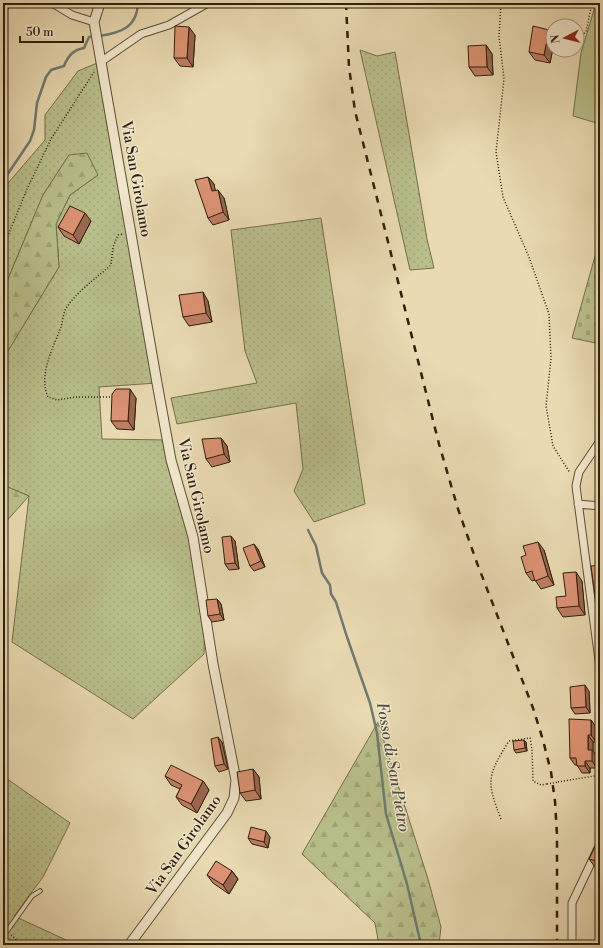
<svg xmlns="http://www.w3.org/2000/svg" width="603" height="948" font-family="'Libre Bodoni',serif">
<style>
.grass{fill:url(#grass-dots);stroke:#736f4c}
.forest{fill:url(#forest-firs);stroke:#736f4c}
.cemetery{fill:url(#cemetery-stones);stroke:#736f4c}
.green{fill:#b9bf8a;stroke:#736f4c}
.lines{fill:none;stroke-linecap:round;stroke-linejoin:round}
.stream{stroke:#6e7b71;stroke-width:2.5}
.service-casing{stroke:#5c4e36;stroke-width:5.5}
.minor-casing{stroke:#5c4e36;stroke-width:9}
.tertiary-casing{stroke:#5c4e36;stroke-width:11}
.path{stroke:#2d1f0d;stroke-width:1.5;stroke-dasharray:1 2;stroke-linecap:butt}
.service{stroke:#f1e7cc;stroke-width:3.5}
.minor{stroke:#f1e7cc;stroke-width:7}
.tertiary{stroke:#f1e7cc;stroke-width:9}
.rail{stroke:#2d1f0d;stroke-width:2.5;stroke-dasharray:7 7;stroke-linecap:butt}
.path-bridge{stroke:#2d1f0d;stroke-width:1.5;stroke-dasharray:1 2;stroke-linecap:butt}
.wall{fill:#be7e63;stroke:#2d1f0d}
.shaded-wall{fill:#9b6750;stroke:#2d1f0d}
.building{fill:#dd9373;stroke:#2d1f0d}
.labels{text-anchor:middle;dominant-baseline:central;stroke-width:3;stroke-linejoin:round;paint-order:stroke}
.street-label{font-size:15px;fill:#2d1f0d;stroke:#f1e7cc}
.water-label{font-size:16px;font-style:italic;fill:#4d4d3f;stroke:#f1e7cc}
</style>
<defs>
<pattern id="grass-dots" width="8" height="8" patternUnits="userSpaceOnUse"><rect width="8" height="8" fill="#b9bf8a"/><path d="M2 2h.1M6 6h.1" fill="none" stroke="#9fa476" stroke-width="1.8" stroke-linecap="round"/></pattern>
<pattern id="forest-firs" width="22" height="20" patternUnits="userSpaceOnUse"><rect width="22" height="20" fill="#b9bf8a"/><path d="M5 1l3.5 6h-7zM16 11l3.5 6h-7z" fill="#9fa476"/></pattern>
<pattern id="cemetery-stones" width="16" height="16" patternUnits="userSpaceOnUse"><rect width="16" height="16" fill="#b9bf8a"/><path d="M2 7V4a2 2 0 0 1 4 0v3zM10 15v-3a2 2 0 0 1 4 0v3z" fill="#9fa476"/></pattern>
</defs>
<rect width="100%" height="100%" fill="#e9dab1"/>
<filter id="stains"><feTurbulence type="fractalNoise" baseFrequency=".005" numOctaves="4"/><feColorMatrix values="0 0 0 0 .2 0 0 0 0 .09 0 0 0 0 .02 0 0 0 .5 -.17"/></filter>
<radialGradient id="worn" r=".72"><stop offset=".6" stop-color="#630" stop-opacity="0"/><stop offset="1" stop-color="#630" stop-opacity=".3"/></radialGradient>
<!-- grass -->
<path class="grass" d="M360 50 377 56 395 52 427 239 434 268 410 270Z
M102 61 157 383 99 387 102 439 168 440 193 537 205 615 204 654 133 719 12 642 29 496 3 485V359L59 267 56 224 70 195 98 175 69 155 43 195 3 291V189L45 140V115L78 71Z
M321 218 365 504 314 522 294 491 303 469 296 403 177 424 171 398 257 383 245 351 231 230Z
M3 776 70 823 43 877 14 916 77 945H3Z"/>
<!-- forest -->
<path class="forest" d="M87 153 98 175 70 195 56 224 59 267 3 359V291L43 195 69 155Z
M3 485 29 496 3 525Z
M378 722 428 879 441 927 439 945H379L375 923 302 854Z"/>
<!-- cemetery -->
<path class="cemetery" d="M599 242 600 243V344L572 338Z"/>
<!-- green -->
<path class="green" d="M596 3H600V124L573 116 581 53Z"/>
<g class="lines">
<!-- stream -->
<path class="stream" d="M99 36C120 33 137 28 138 3
M3 181 30 141 34 130 37 103 46 77 51 70 64 66C68 56 73 50 84 48L89 37 94 36
M308 530 316 546 322 573 330 585 331 594 336 602 347 637 370 703 377 733 386 814 407 884 421 945"/>
<defs>
<path id="service" d="M7 931 32 896 40 891"/>
<path id="minor" d="M52 3 72 15 94 22
M102 61 141 34 169 25 208 3
M600 441 579 472 576 486 600 668
M578 504 600 506
M572 945V903L600 844"/>
<path id="tertiary" d="M100 3 94 22 157 383 171 460 193 537 213 664 236 780 234 798 227 813 129 945"/>
</defs>
<!-- service casing -->
<use href="#service" class="service-casing"/>
<!-- minor casing -->
<use href="#minor" class="minor-casing"/>
<!-- tertiary casing -->
<use href="#tertiary" class="tertiary-casing"/>
<!-- path -->
<path class="path" d="M501 3 499 36 504 79 496 152 503 197 529 257 549 314 551 358 546 406 553 446 570 473
M577 39 586 32 592 3
M3 248 27 189 51 139 94 72
M113 397H76L57 400 48 397C38 376 53 348 61 327 63 321 63 312 67 307 78 290 97 278 111 265L113 247 118 235 123 234
M558 782 600 775
M501 819C486 781 487 776 509 741L530 738 532 749 533 781 541 785 547 784
M11 935 23 945"/>
<!-- service -->
<use href="#service" class="service"/>
<!-- minor -->
<use href="#minor" class="minor"/>
<!-- tertiary -->
<use href="#tertiary" class="tertiary"/>
<!-- rail -->
<path class="rail" d="M346 3 349 67 355 111 439 444 458 509 477 563 533 708 543 740 551 772 555 801 557 835V945"/>
<!-- path-bridge -->
<path class="path-bridge" d="M547 784 558 782"/>
</g>
<!-- wall -->
<path class="wall" d="M74 3H85L84 6Z
M549 30 553 36V48L550 63 535 60 529 52Z
M195 35 193 67 180 66 174 58Z
M486 45 492 54 493 75 475 76 469 67Z
M208 177 214 184 215 190 224 198 229 220 213 225 208 218Z
M91 221 79 244 64 236 58 227Z
M208 301 212 322 189 326 183 317Z
M136 398 134 430 117 429 111 421Z
M221 438 227 446 230 462 212 467 206 459Z
M235 541 239 569 229 570 225 564Z
M258 549 265 567 254 571 250 566Z
M544 550 554 585 541 589 535 580 532 581 526 573V555Z
M582 581 585 615 563 617 557 608 566 596Z
M217 599 221 604 224 620 212 622 208 616Z
M589 691 590 713 575 714 571 708Z
M591 720 596 727V742H593V751L597 757V768H590V773H582L577 765H575L570 758Z
M222 742 228 769 219 772 215 766Z
M526 742 527 751 516 753 514 750Z
M253 769 259 777 261 799 246 801 240 793Z
M165 776 203 781 209 790 197 813 182 805 176 797 180 789 171 785Z
M600 836V869L595 867 589 859Z
M270 837 268 848 252 844 248 838Z
M232 871 238 879 229 894 213 883 207 875Z"/>
<!-- shaded-wall -->
<path class="shaded-wall" d="M3 3H11L4 17 3 15Z
M82 3H85L84 6Z
M189 27 195 35 193 67 187 58Z
M549 30 553 36V48L550 63 544 55Z
M486 45 492 54 493 75 487 67Z
M208 177 214 184 217 199 212 191Z
M218 190 224 198 229 220 223 212Z
M85 213 91 221 79 244 73 235Z
M203 292 208 301 212 322 206 313Z
M130 389 136 398 134 430 128 421Z
M221 438 227 446 230 462 224 454Z
M231 536 235 541 239 569 235 563Z
M538 542 544 550 554 585 548 576Z
M254 544 258 549 265 567 261 561Z
M576 572 582 581 585 615 579 606Z
M217 599 221 604 224 620 220 614Z
M585 685 589 691 590 713 586 707Z
M591 720 596 727V742L591 735Z
M588 735 593 742V751L597 757V768L592 761 588 750Z
M218 737 222 742 228 769 224 764Z
M524 740 526 742 527 751 525 748Z
M585 761 590 768V773L585 766Z
M253 769 259 777 261 799 255 790Z
M203 781 209 790 197 813 191 804Z
M266 831 270 837 268 848 264 842Z
M232 871 238 879 229 894 223 885Z"/>
<!-- building -->
<path class="building" d="M175 26 189 27 187 58H174Z
M533 26 549 30 544 55 529 52Z
M486 45 487 67H469L468 46Z
M208 177 212 191 218 190 223 212 208 218 195 180Z
M70 206 85 213 73 235 58 227Z
M203 292 206 313 183 317 179 295Z
M116 389H130L128 421H111L112 394Z
M221 438 224 454 206 459 202 439Z
M231 536 235 563 225 564 222 537Z
M538 542 548 576 535 581 532 571 526 573 521 557 526 555 523 546Z
M254 544 261 561 250 566 243 548Z
M600 565V653H599L596 633H600L591 566Z
M576 572 579 606 557 608 556 597 566 596 563 573Z
M217 599 220 614 208 616 206 600Z
M585 685 586 707 571 708 570 687Z
M569 719 591 720V735H588V750H592V761H585V766H577L576 758H570Z
M218 737 224 764 215 766 211 739Z
M524 740 525 748 514 750 513 741Z
M171 765 203 781 191 804 176 797 182 785 165 776Z
M253 769 255 790 240 793 237 772Z
M251 827 266 831 264 842 248 838Z
M600 836V862L589 859Z
M216 861 232 871 223 885 207 875Z"/>
<g class="labels">
<!-- street labels -->
<g class="street-label">
<text transform="translate(136 179) rotate(80)">Via San Girolamo</text>
<text transform="translate(196 496) rotate(77)">Via San Girolamo</text>
<text transform="translate(184 845) rotate(-55)">Via San Girolamo</text>
</g>
<!-- water labels -->
<g class="water-label">
<text transform="translate(393 767) rotate(80)">Fosso di San Pietro</text>
</g>
</g>
<!-- margin -->
<rect width="603" height="948" fill="none" stroke="#e9dab1" stroke-width="16"/>
<rect x="4" y="4" width="595" height="940" fill="none" stroke="#2d1f0d" stroke-width="2"/>
<rect x="8" y="8" width="587" height="932" fill="none" stroke="#2d1f0d"/>
<!-- north arrow -->
<g transform="translate(565 38) rotate(263)"><circle r="19" fill="#f1e7cc" stroke="#a39780"/>
<path d="M0-3L7 15L0 10L-7 15Z" fill="#8f2418"/>
<text y="-6" font-size="11" font-weight="bold" text-anchor="middle" fill="#2d1f0d">N</text>
</g>
<!-- scale -->
<path d="M20 36v6h63v-6" fill="none" stroke="#2d1f0d" stroke-width="2"/>
<text x="26" y="36" font-size="12" fill="#2d1f0d" stroke="#f1e7cc" stroke-width="3" paint-order="stroke">50 m</text>
<rect width="100%" height="100%" filter="url(#stains)"/>
<rect width="100%" height="100%" fill="url(#worn)"/>
</svg>
